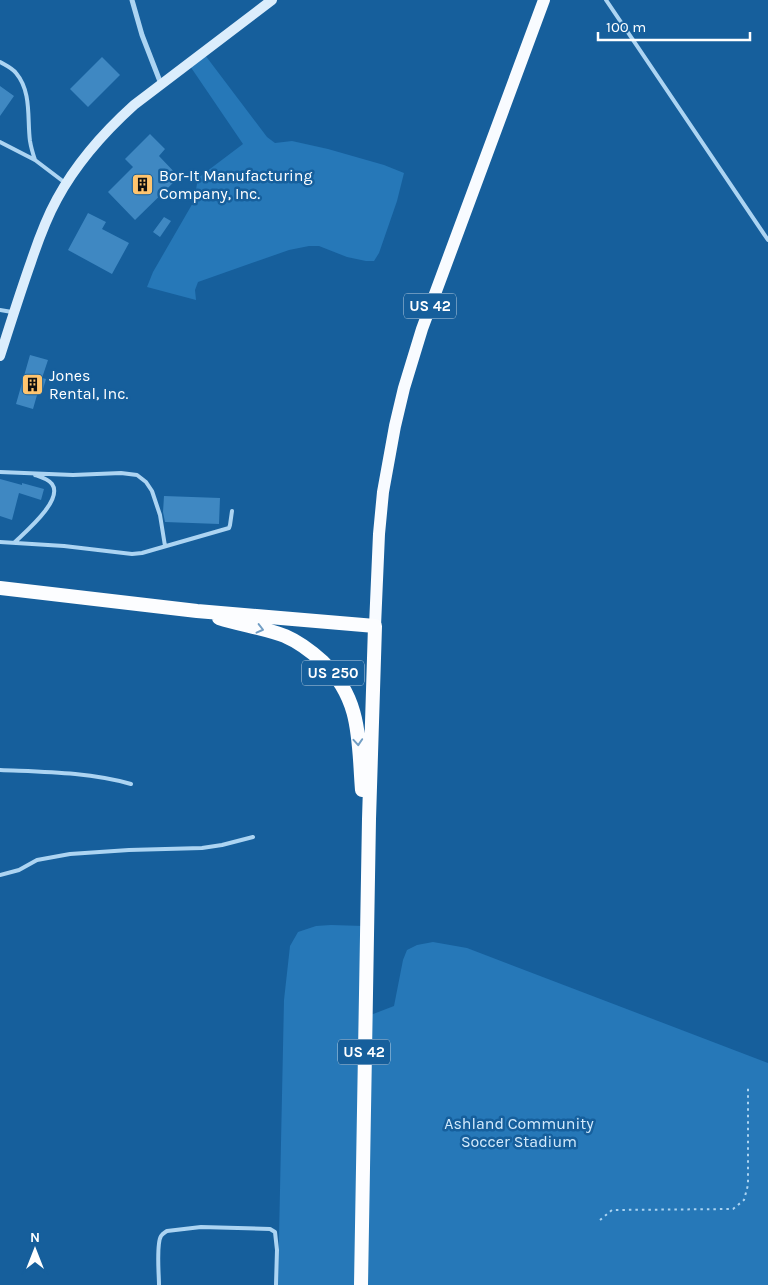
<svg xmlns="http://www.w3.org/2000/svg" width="768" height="1285" font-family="Karla,sans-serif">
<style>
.green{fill:#2678b8}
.building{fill:#3f88c2}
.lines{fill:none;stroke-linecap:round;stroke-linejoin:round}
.path{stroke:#acd4f2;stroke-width:2;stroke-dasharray:2.5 4;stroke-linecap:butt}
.service{stroke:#acd4f2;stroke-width:4}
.minor{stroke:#acd4f2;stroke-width:5}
.secondary{stroke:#dbedfc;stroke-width:10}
.primary{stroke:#f8fbff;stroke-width:12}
.trunk{stroke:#fcfdff;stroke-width:14}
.oneway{stroke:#729ec4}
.labels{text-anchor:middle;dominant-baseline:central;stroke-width:5;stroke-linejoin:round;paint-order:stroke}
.shield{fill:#165f9c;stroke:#b9cfe1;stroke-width:1}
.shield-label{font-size:15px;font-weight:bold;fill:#fff}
.poi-label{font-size:16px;fill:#fff;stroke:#165f9c;text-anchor:start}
.park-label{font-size:16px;fill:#d4ebfd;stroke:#165f9c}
</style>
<rect width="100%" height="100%" fill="#165f9c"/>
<!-- green -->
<path class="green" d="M205 55 267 137 275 143 292 141 328 149 384 165 404 173 397 201 379 253 374 261H366L347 257 319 246H309L289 250 198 282 195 290 196 300 147 287 153 272 194 201 198 178 243 144 190 66Z
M331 925 364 926 358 1285H278L284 1000 290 946 298 932 316 926Z
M433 942 467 948 768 1063V1285H364L368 1016 394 1006 403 960 407 950 417 945Z"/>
<!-- building -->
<path class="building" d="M102 57 120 75 88 107 70 89Z
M0 86 14 96 0 116Z
M150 134 165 149 159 156 179 177 135 220 108 192 133 167 125 159Z
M88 213 106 222 102 229 129 243 112 274 68 250Z
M164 217 171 221 160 237 153 232Z
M30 355 48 360 42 378 46 379 43 389 39 388 33 409 16 404Z
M0 479 22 485V483L44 489 41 500 19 493 12 520 0 516Z
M164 496 220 498 219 524 165 522 163 512Z"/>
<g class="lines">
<!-- path -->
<path class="path" d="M600 1220 612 1210 733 1209 744 1200 748 1185V1086"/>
<!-- service -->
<path class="service" d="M606 0 768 240
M0 62C5 65 12 68 16 73 32 92 27 119 30 141 31 147 33 154 35 160
M0 142 35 160 64 182
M0 310 12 312
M0 472 73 475 121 473 137 475 146 482 152 491 160 515 165 546
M0 542 64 546 132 554 142 553 229 528 230 525 232 511
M14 543C24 533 64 500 52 484 48 479 41 477 35 475
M0 770C44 772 88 772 131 784
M0 875 19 870 37 860 70 854 129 850 202 848 222 845 253 837
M159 1285C159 1274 156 1244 161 1236 163 1233 164 1233 167 1231L201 1227 270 1229 275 1232 277 1250 276 1285"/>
<!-- minor -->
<path class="minor" d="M132 0 142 35 161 84"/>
<!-- secondary -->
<path class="secondary" d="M0 356C10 325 20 293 31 262 38 241 46 219 57 199 77 162 103 133 134 105L272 0"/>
<!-- primary -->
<path class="primary" d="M375 626 379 534 383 492 395 426 404 388 422 329 544 0"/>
<!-- trunk -->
<path class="trunk" d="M0 588 197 611 375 626 369 819 361 1285
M219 618C241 625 264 628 285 636 299 642 312 652 323 662 362 700 358 740 362 790"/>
</g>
<!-- one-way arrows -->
<defs><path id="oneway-chevron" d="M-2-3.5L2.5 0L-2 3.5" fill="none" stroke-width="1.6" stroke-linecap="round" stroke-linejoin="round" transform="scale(1.25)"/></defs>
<g class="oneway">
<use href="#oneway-chevron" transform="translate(260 629) rotate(14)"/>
<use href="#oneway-chevron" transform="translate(358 742) rotate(86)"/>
</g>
<!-- icons -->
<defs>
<symbol id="building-square" viewBox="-11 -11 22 22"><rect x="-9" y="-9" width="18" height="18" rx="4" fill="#ffc56e" stroke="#165f9c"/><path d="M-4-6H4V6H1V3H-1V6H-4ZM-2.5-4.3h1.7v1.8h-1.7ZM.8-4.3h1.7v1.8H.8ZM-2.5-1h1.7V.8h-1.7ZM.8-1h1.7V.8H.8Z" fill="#111"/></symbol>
</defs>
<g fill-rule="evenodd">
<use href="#building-square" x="130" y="172" width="25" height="25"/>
<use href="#building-square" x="20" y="372" width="25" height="25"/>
</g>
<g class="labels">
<!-- shield labels -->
<g class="shield">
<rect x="404" y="293.5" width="52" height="25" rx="4"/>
<rect x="302" y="660.5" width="62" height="25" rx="4"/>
<rect x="338" y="1039.5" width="52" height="25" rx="4"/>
</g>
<g class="shield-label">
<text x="430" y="306">US 42</text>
<text x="333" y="673">US 250</text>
<text x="364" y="1052">US 42</text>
</g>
<!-- poi labels -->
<g class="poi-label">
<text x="159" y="175">Bor-It Manufacturing<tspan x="159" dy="18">Company, Inc.</tspan></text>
<text x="49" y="375">Jones<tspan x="49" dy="18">Rental, Inc.</tspan></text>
</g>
<!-- park labels -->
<g class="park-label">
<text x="519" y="1123">Ashland Community<tspan x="519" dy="18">Soccer Stadium</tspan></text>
</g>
</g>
<!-- north arrow -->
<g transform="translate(35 1250)" stroke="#165f9c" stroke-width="4" paint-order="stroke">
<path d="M0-4L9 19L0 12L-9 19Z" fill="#ffffff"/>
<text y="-8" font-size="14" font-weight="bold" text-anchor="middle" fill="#ffffff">N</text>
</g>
<!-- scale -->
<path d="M598 32v8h152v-8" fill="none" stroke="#ffffff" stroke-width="2.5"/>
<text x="606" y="32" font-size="15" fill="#ffffff" stroke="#165f9c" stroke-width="4" paint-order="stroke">100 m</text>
</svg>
